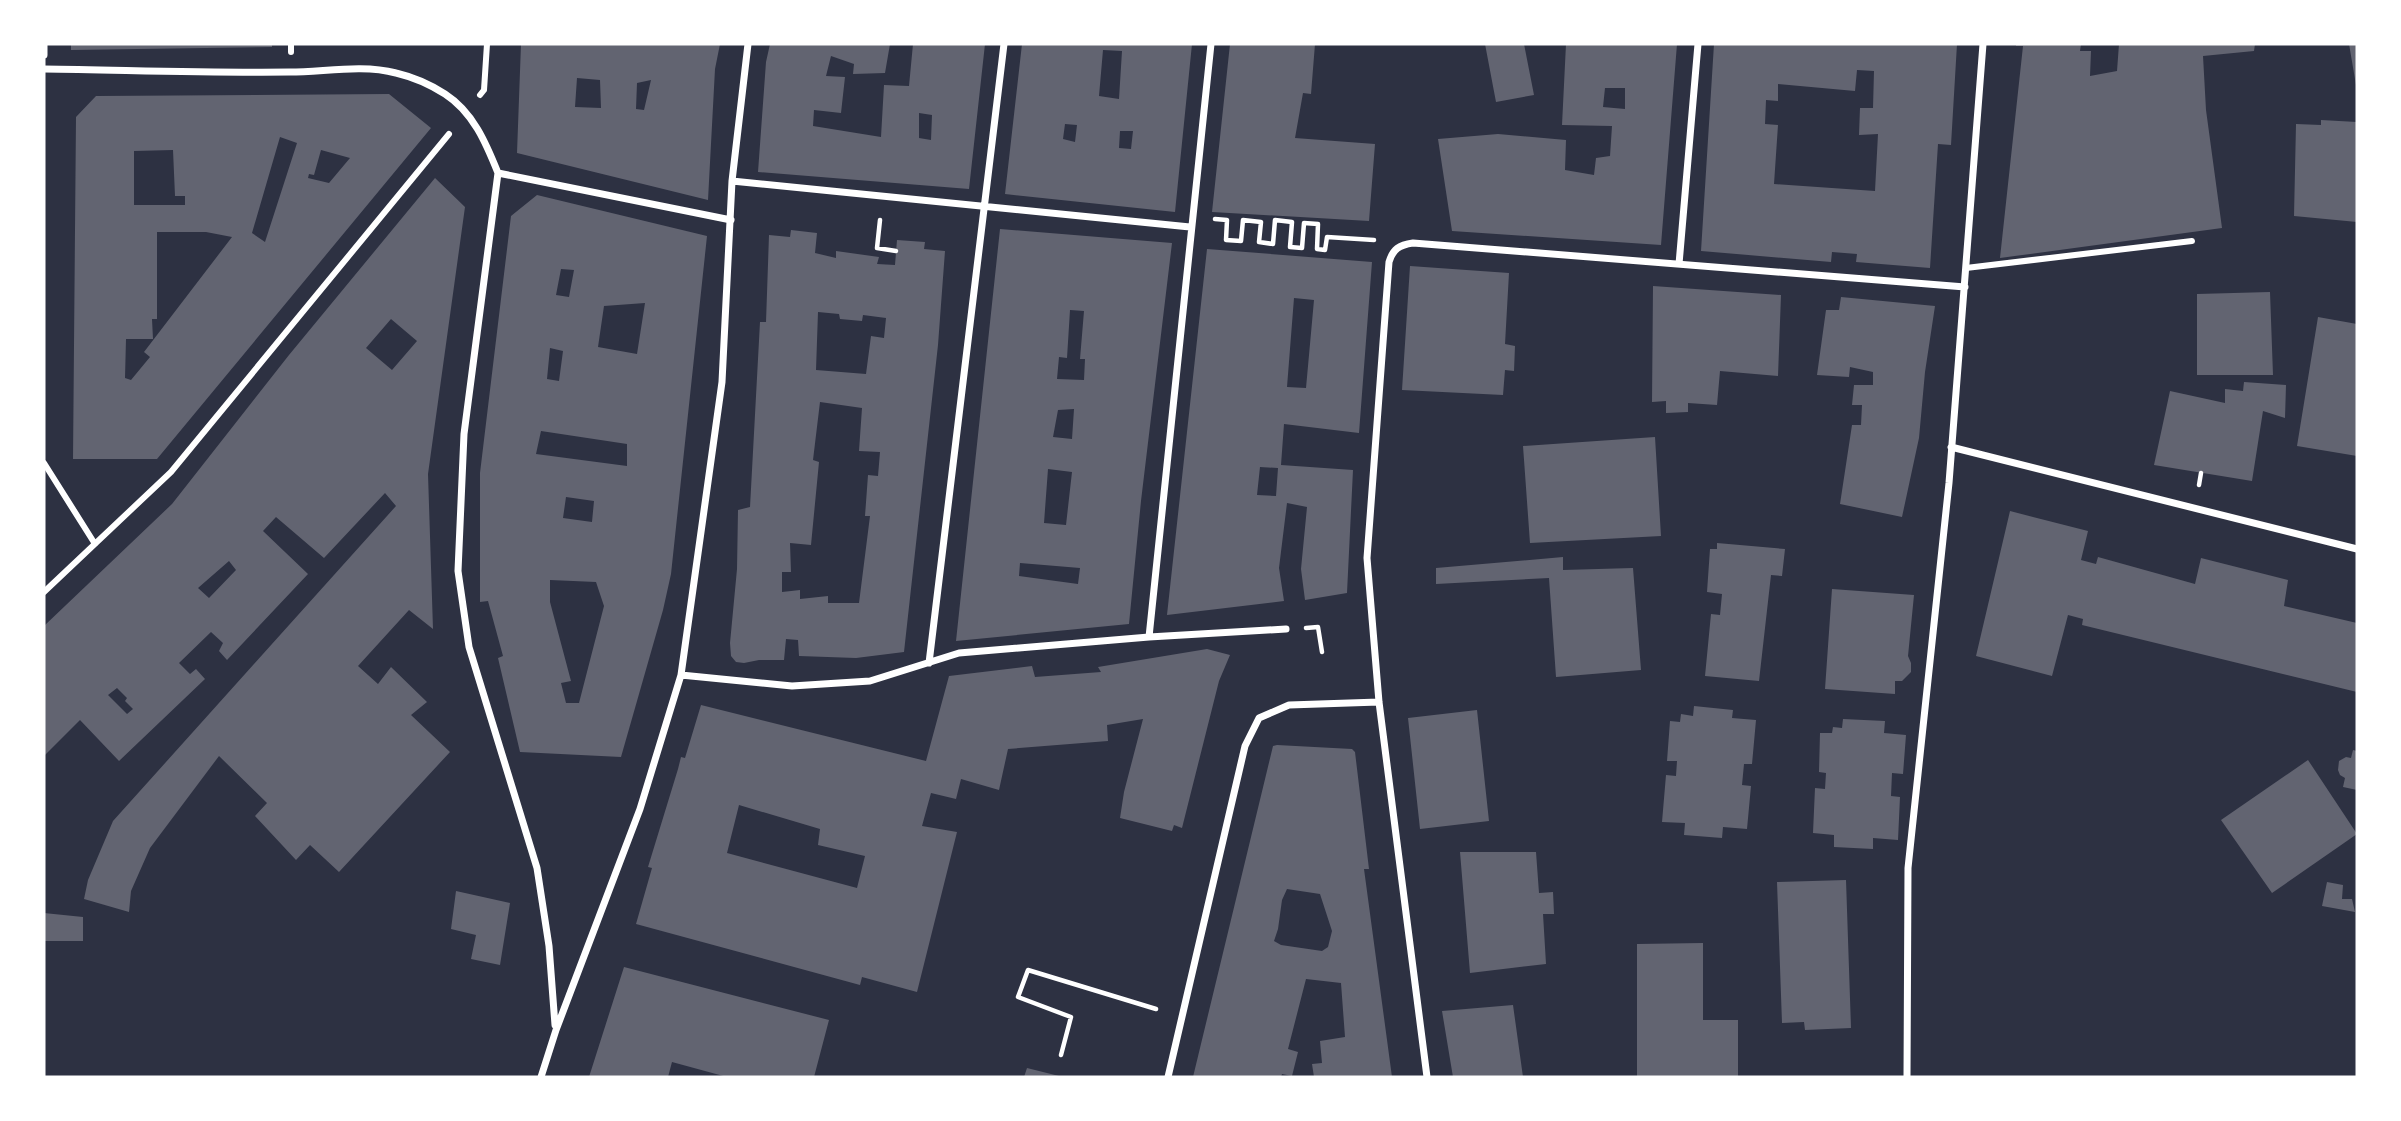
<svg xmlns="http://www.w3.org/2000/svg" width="2401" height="1121" font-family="Quicksand,sans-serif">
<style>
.building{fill:#626471;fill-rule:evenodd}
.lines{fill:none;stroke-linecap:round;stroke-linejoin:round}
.path{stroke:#fff;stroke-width:4.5}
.pedestrian{stroke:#fff;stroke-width:6}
.minor{stroke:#fff;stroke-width:7}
</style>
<rect width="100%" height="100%" fill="#2d3142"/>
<!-- building -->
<path class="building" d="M71 44H272V47L71 50Z
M521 44H720L715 69 708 200 517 153ZM577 78 600 80 601 108 575 107ZM651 80 644 110 636 109 637 83Z
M770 44H890L885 73 853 74 854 64 831 56 826 76 845 77 841 113 814 110 813 126 881 137 884 85 909 86 913 44H985L969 189 758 172 766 62ZM919 113 932 115 931 140 919 138Z
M1022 44H1192L1175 212 1005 194ZM1103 50 1122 51 1119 99 1099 96ZM1065 124 1077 125 1075 142 1063 139ZM1120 131H1133L1131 149 1119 148Z
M1230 44H1315L1311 94 1303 93 1295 138 1375 144 1369 221 1212 212Z
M1485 44H1524L1534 95 1496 102Z
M1566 44H1677L1661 245 1452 231 1438 139 1498 134 1566 140 1565 170 1594 175 1596 158 1610 156 1612 126 1562 125ZM1605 88H1625V109L1603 107Z
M1714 44H1957L1951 145 1938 144 1930 268 1856 262 1857 254 1832 252 1831 262 1701 251ZM1857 70 1874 71 1873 108H1860L1859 135 1878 134 1875 191 1774 184 1778 125 1765 124 1766 100 1778 101V84L1855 91Z
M2016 44H2081L2080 51H2091L2090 76 2117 71 2119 44H2255L2254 51 2203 56 2206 110 2222 228 2000 258 2023 46H2016Z
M2349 44H2357V85H2356Z
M389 94 431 128 157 459H73L76 117 96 96ZM280 137 297 143 265 242 252 233ZM173 150 175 196H185V205H134V151ZM321 150 350 158 329 183 308 178 309 174 314 175ZM157 232H206L232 237 144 352 150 357 131 380 125 378 126 339H153L152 319H157Z
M2321 120 2357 122V222L2294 216 2296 124 2321 125Z
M435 178 465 207 428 474 433 629 409 610 358 666 378 684 391 667 427 702 411 715 450 752 339 872 310 845 296 860 255 816 267 803 219 756 150 848 131 891 129 912 84 899 88 880 113 821 396 506 385 493 324 558 276 517 263 531 308 574 227 660 219 651 223 643 211 632 179 663 190 674 196 669 205 679 119 761 80 720 44 756V626L172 504 289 355ZM391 319 417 341 392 370 366 348ZM229 561 236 570 209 598 198 588ZM117 688 127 698 125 701 133 709 127 714 108 695Z
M537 195 707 236 671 574 663 610 621 757 520 752 498 658 503 656 488 601 480 602V473L511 216ZM561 269 574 270 569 297 556 295ZM645 303 637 354 598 347 604 306ZM550 348 563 351 559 381 547 379ZM541 431 627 444V466L536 454ZM566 497 594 501 592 522 563 518ZM550 580 596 582 604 606 579 703H566L561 683 571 681 550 602Z
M1000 229 1172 243 1141 501 1129 624 956 641ZM1070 310 1084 311 1080 359H1085L1084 380 1057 379 1059 357 1067 358ZM1074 409 1072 439 1053 437 1058 410ZM1048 469 1072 472 1066 525 1044 523ZM1020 563 1080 568 1078 584 1019 576Z
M791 230 817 233 815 253 836 258V251L879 257 877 264 895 265 897 240 925 242 924 249 945 251 938 345 904 652 856 658 799 656 798 640 786 639 784 660H759L744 663 736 662 731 656 730 643 737 569 738 510 750 507 760 322H766L769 235 790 237ZM818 312 839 314 840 319 862 321 863 315 886 318 884 338 871 336 866 374 816 370ZM820 402 862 408 859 451 880 452 878 476 868 475 865 516H870L859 603H828V596L800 599V590L782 592V572H791L790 543 811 545 819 462 813 460Z
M1207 249 1372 262 1359 433 1284 424 1281 465 1353 470 1347 593 1305 600 1301 569 1307 507 1287 503 1279 568 1284 601 1167 615ZM1294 298 1314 300 1306 388 1287 387ZM1260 467 1278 468 1276 496 1257 495Z
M1410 266 1509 273 1505 344 1515 346 1514 371 1505 370 1503 395 1402 390Z
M1653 286 1781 295 1778 376 1720 371 1717 405 1688 403V412L1666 413V401L1652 402Z
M2270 292 2273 375H2197V294Z
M1841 297 1935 306 1925 372 1919 438 1902 517 1840 504 1852 425H1861L1862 405H1852L1854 385H1873V372L1850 367 1849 377 1817 375 1826 310H1839Z
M2318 317 2357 324V456L2297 446Z
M2244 382 2286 385 2285 418 2263 411 2252 481 2154 465 2170 391 2225 403V389L2243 391Z
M1655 437 1661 536 1530 543 1523 446Z
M2010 511 2088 531 2081 560 2096 564 2098 557 2195 584 2201 558 2288 580 2284 606 2357 623V692L2082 625 2083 619 2068 615 2052 676 1976 656Z
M1717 543 1785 549 1782 576 1771 575 1759 681 1705 676 1711 614 1720 615 1722 594 1707 592 1710 549H1717Z
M1563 557V570L1633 568 1641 670 1556 677 1549 578 1436 584V568Z
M1832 589 1914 595 1908 656 1911 663V672L1902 681H1895V694L1825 689Z
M1207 649 1230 655 1219 681 1182 828 1174 825 1172 831 1120 818 1124 792 1143 719 1107 725 1108 741 1008 749 999 790 961 779 956 799 931 793 922 826 957 832 917 992 862 977 860 985 636 924 652 868 648 867 678 769 681 757 685 758 701 705 926 761 949 676 1032 666 1035 677 1101 672 1098 667ZM739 805 820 829 818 845 865 856 857 888 727 853Z
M1694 706 1733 710 1732 718 1756 720 1752 764H1744L1742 785 1751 786 1747 829 1723 827 1722 838 1684 835 1685 823 1662 822 1666 775 1676 776 1677 761H1667L1670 721 1680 722 1681 714 1693 716Z
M1477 710 1489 821 1420 829 1408 718Z
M1843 719 1885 721 1884 733 1906 735 1903 774 1892 773 1891 796 1900 797 1898 840 1873 838V849L1834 847V835L1813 833 1815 788 1825 789 1826 773 1819 772 1820 733H1832L1833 727 1842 728Z
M1277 745 1352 749 1355 752 1369 869H1364L1392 1077H1314L1312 1064 1322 1063 1320 1041 1345 1037 1341 983 1306 979 1288 1049 1298 1052 1292 1076 1282 1074 1281 1077H1193L1273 746ZM1287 889 1320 894 1332 931 1328 947 1322 951 1281 945 1274 941 1278 929 1282 900Z
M2353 750 2357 751V790L2343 787 2345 778 2340 775 2338 770 2339 761 2346 757 2351 758Z
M2308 760 2357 834 2272 893 2221 820Z
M1460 852H1536L1539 893 1553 892 1554 914H1543L1546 964 1470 973Z
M1846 880 1851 1028 1805 1030 1804 1022 1782 1023 1777 882Z
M2327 882 2343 885 2342 899H2352L2355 912 2322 906Z
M456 891 510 903 500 965 471 959 476 935 451 929Z
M44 913 83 917V941H44Z
M1703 943V1020H1738V1077H1637V944Z
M624 967 829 1020 814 1077H727L672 1062 668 1077H589Z
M1513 1005 1523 1077H1453L1442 1011Z
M1027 1068 1059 1076V1077H1024Z"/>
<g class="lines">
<!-- path -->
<path class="path" d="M1215 219 1227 220 1226 240 1241 241 1243 220 1261 222 1259 242 1273 244 1275 220 1292 222 1290 247 1302 248 1304 223 1318 224 1317 249 1325 250 1327 237 1374 240
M880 220 877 248 896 251
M2199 485 2201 473
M1306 628 1318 627 1322 652
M1061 1055 1071 1017 1018 997 1028 970 1156 1009"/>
<!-- pedestrian -->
<path class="pedestrian" d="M291 44V52
M480 95 484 90 487 44
M1966 268 2192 241
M44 463 95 544
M44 592 171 472 449 134"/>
<!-- minor -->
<path class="minor" d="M44 55V44
M44 69C126 70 208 73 290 72 324 72 362 64 396 73 413 77 431 85 445 94 473 112 486 143 498 173
M498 173 464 434 458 571 469 647 537 868 549 946 555 1025
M498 173 731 220
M732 181 1190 227
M1679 264 1698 44
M1951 447 2357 549
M1149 637 1211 44
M929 663 1004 44
M681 675 792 686 870 681 959 653 1149 637 1286 629
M541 1077 556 1030 640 809 681 675 722 382 732 181 748 44
M1168 1077 1245 746 1259 718 1289 705 1379 702
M1427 1077 1379 702 1367 558 1389 262C1393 249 1399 245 1413 243L1965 287
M1907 1077 1908 868 1949 483 1983 44"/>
</g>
<!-- border -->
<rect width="2401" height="1121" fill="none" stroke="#ffffff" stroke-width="91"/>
</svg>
